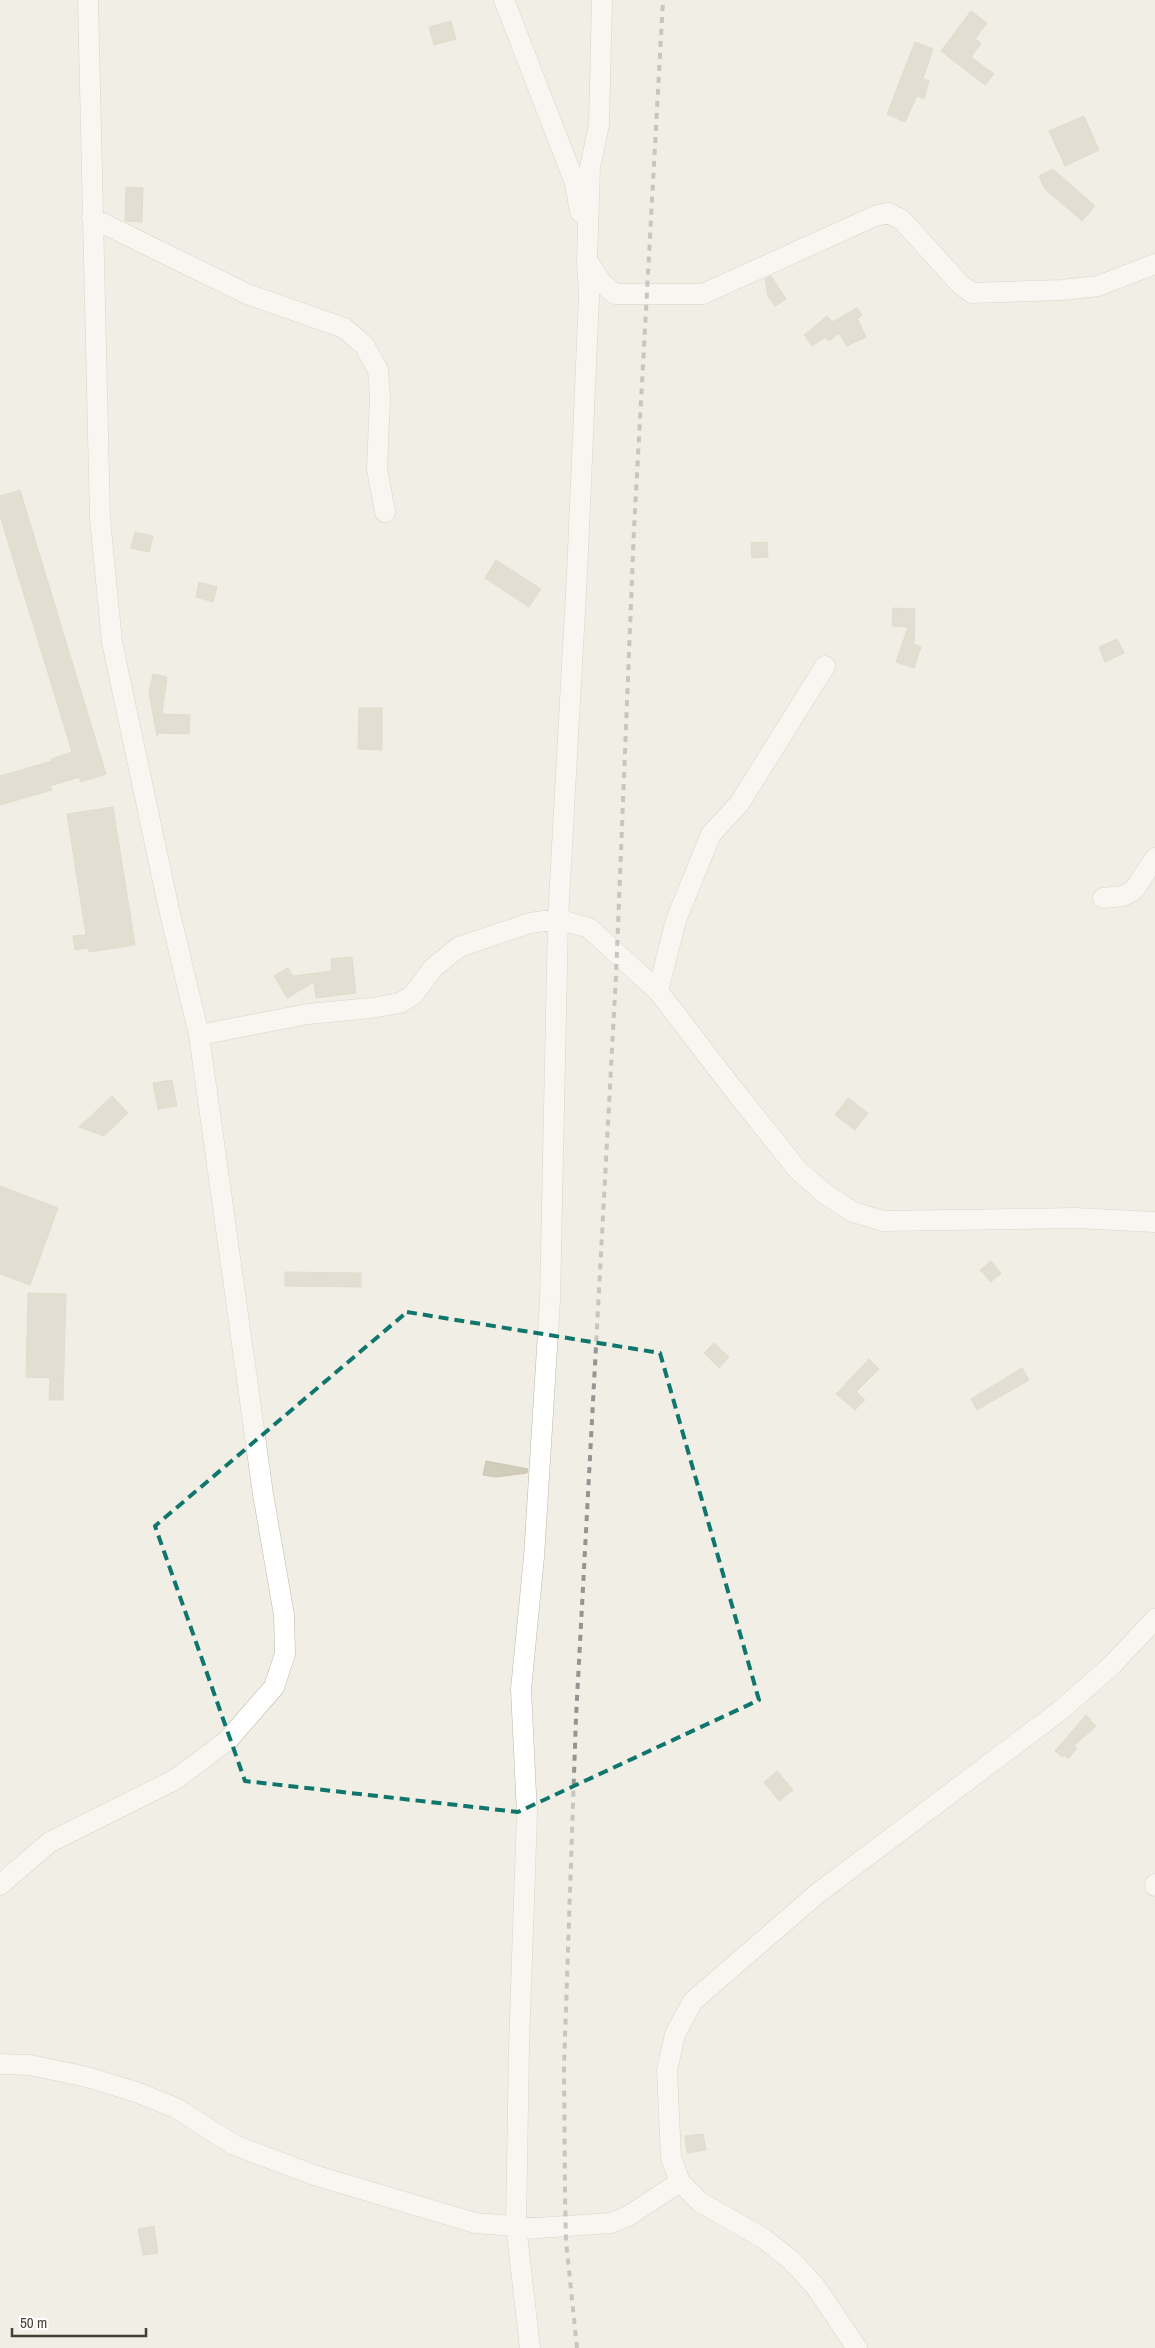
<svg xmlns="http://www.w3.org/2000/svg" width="1155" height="2348" font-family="'Archivo Narrow',sans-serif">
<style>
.building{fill:#d1ccbb;stroke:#ccc5af}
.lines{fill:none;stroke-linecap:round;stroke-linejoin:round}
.minor-casing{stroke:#bbb8a8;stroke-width:21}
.minor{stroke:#fff;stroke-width:20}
.rail{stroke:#949494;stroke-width:4;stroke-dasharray:6 6;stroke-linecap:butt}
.marked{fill:none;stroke:#0f766e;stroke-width:4;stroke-dasharray:10 6;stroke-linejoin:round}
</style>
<rect width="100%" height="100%" fill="#f1efe5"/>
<!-- building -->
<path class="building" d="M971 11 987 23 975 39 981 43 971 57 994 74 985 85 941 51Z
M451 21 456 39 434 45 429 27Z
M915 42 933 49 923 79 929 81 924 99 917 96 905 122 887 114Z
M1084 116 1099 150 1065 166 1049 131Z
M1053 169 1095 206 1082 221 1045 189 1039 176Z
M126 187 143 188 142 222 125 221Z
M771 276 786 299 775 306 768 296 765 279Z
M857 308 862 315 853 322 858 320 866 337 847 346 839 333 829 341 825 337 812 346 804 335 827 316 832 322Z
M20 490 106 774 81 782 79 777 50 786 52 790 0 805V776L52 761 51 759 72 752 0 516V496Z
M135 532 153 536 149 552 131 548Z
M767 542 768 557 752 558 751 543Z
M496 560 541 589 529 607 485 578Z
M199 582 217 587 213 602 196 597Z
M893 608 915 609 914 644 921 647 914 668 896 662 908 627 892 626Z
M1117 639 1124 653 1105 662 1099 647Z
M153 674 167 677 162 714 190 715 189 734 159 733 157 736 149 693Z
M359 708H382V750L358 749Z
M113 807 135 945 89 952 88 948 75 950 73 936 86 935 67 814Z
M352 957 356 993 316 998 314 982 287 998 274 976 288 968 293 976 332 971 331 959Z
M172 1080 177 1106 158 1109 153 1083Z
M112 1096 128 1113 104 1136 79 1127Z
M848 1098 868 1113 855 1130 835 1115Z
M0 1186 58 1208 30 1285 0 1274Z
M991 1261 1001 1273 991 1282 980 1270Z
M285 1272 361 1273V1287L285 1286Z
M28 1293 66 1294 63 1400H49L50 1378 26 1377Z
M714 1343 729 1357 719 1368 704 1353Z
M869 1359 879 1369 856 1392 865 1400 855 1410 836 1394Z
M1022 1368 1029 1380 977 1410 971 1399Z
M486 1461 528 1469 527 1473 496 1477 483 1475Z
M1086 1715 1096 1726 1074 1746 1077 1748 1068 1759 1064 1755 1062 1757 1055 1751Z
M777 1771 793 1790 779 1801 764 1782Z
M703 2134 706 2150 687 2153 685 2136Z
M154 2226 158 2253 143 2255 138 2229Z"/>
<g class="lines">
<defs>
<path id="minor" d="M504 0 575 183 580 212
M92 218 247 294 344 328 364 345 378 370 380 398 377 469 385 512
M588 262 602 283 615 294H703L875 216 888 213 902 220 960 284 972 293 1062 290 1098 286 1155 264
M1103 898 1123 896 1134 890 1155 858
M658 991 676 920 711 834 739 804 825 666
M199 1035 308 1014 371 1008 400 1003 413 995 433 968 459 947 530 923 558 919 589 928 658 991 730 1085 797 1169 825 1194 853 1212 883 1221 1075 1218 1155 1222
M1155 1884V1886
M0 1885 50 1842 176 1779 228 1740 274 1687 285 1654 284 1615 263 1494 199 1035 168 905 112 642 100 519 88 0
M0 2064 30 2065 87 2077 136 2092 176 2108 234 2145 314 2175 475 2223 537 2228 611 2223 628 2216 680 2182
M530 2348 516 2226 519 2046 527 1814 521 1689 534 1557 550 1300 558 919 577 574 589 296 587 260 590 167 599 125 602 0
M857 2348 815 2286 792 2261 763 2238 700 2202 680 2182 671 2158 667 2070 675 2034 693 2001 818 1893 1061 1710 1112 1665 1155 1619"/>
</defs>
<!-- minor casing -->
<use href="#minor" class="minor-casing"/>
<!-- minor -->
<use href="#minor" class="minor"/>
<!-- rail -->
<path class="rail" d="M577 2348 566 2241 565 2195 564 2066 576 1717 616 975 634 529 663 0"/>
</g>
<!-- marked area -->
<path d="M0 0H1155V2348H0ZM407 1312 660 1353 759 1700 518 1812 245 1781 155 1526Z" fill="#f1efe5" fill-opacity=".55" fill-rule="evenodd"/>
<path class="marked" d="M407 1312 660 1353 759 1700 518 1812 245 1781 155 1526Z"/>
<!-- scale -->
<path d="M12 2328v8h134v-8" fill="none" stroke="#433f35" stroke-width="2.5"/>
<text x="20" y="2328" font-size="15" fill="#433f35" stroke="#ffffff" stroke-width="4" paint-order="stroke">50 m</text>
</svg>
